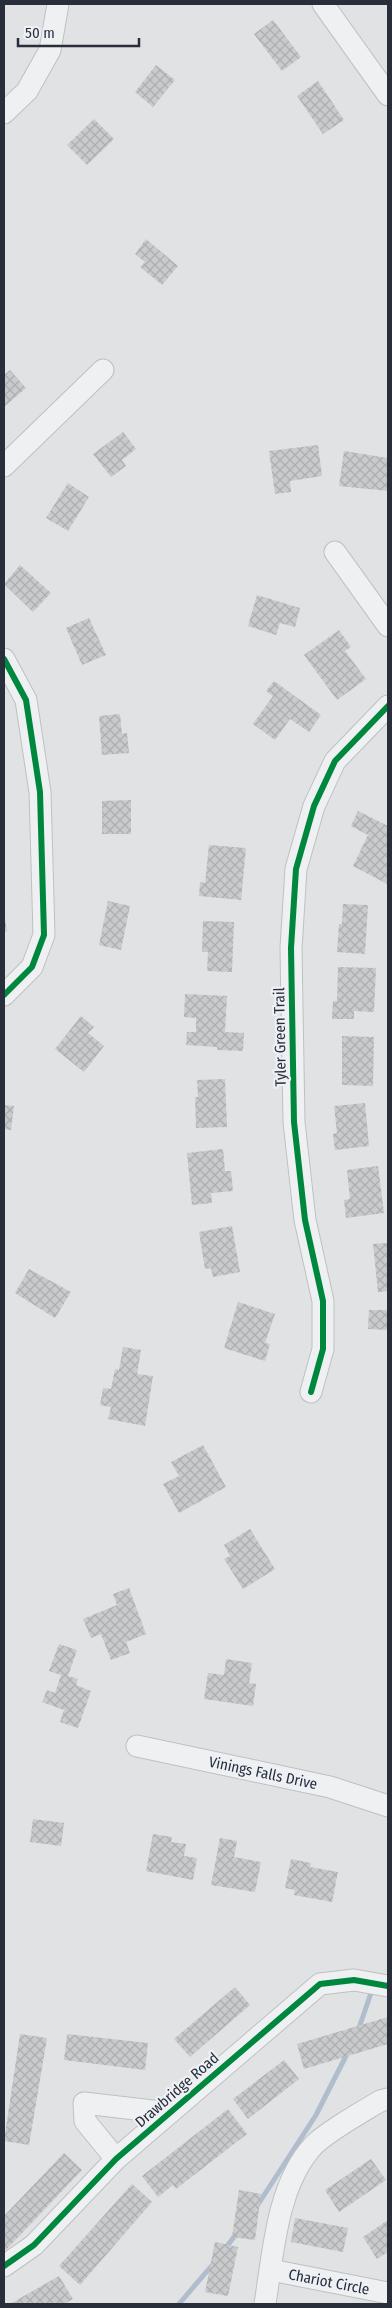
<svg xmlns="http://www.w3.org/2000/svg" width="392" height="2308" font-family="'Fira Sans Condensed',sans-serif">
<style>
.lines{fill:none;stroke-linecap:round;stroke-linejoin:round}
.stream{stroke:#b0bdcd;stroke-width:5}
.building{fill:url(#building-cross-hatch)}
.minor-casing{stroke:#bec0c2;stroke-width:23}
.minor{stroke:#eff0f1;stroke-width:21}
.cycleway-casing{stroke:#edf0f4;stroke-width:9}
.cycleway{stroke:#00873e;stroke-width:6}
.labels{text-anchor:middle;dominant-baseline:central;stroke-width:4.5;stroke-linejoin:round;paint-order:stroke}
.street-label{font-size:15px;fill:#292e3b;stroke:#edf0f4}
</style>
<defs>
<pattern id="building-cross-hatch" width="8" height="8" patternUnits="userSpaceOnUse" patternTransform="scale(1.25)"><rect width="8" height="8" fill="#c8cacc"/><path d="M0 0l8 8M0 8l8-8" fill="none" stroke="#acaeb0"/></pattern>
</defs>
<rect width="100%" height="100%" fill="#e0e2e4"/>
<g class="lines">
<!-- stream -->
<path class="stream" d="M358 2031 373 1987
M257 2206 316 2115 349 2050
M224 2250 237 2233
M179 2304 214 2263"/>
</g>
<!-- building -->
<path class="building" d="M273 20 301 57 282 71 254 34Z
M156 65 175 80 153 107 135 92Z
M318 81 344 120 323 134 297 96Z
M94 119 114 139 87 165 67 145Z
M146 239 178 266 162 285 140 267 145 262 135 254Z
M10 370 26 388 4 407V375Z
M123 432 136 449 122 460 126 466 111 477 93 454Z
M318 445 322 476 290 481 291 492 275 494 269 451Z
M344 451 388 458V491L339 486Z
M68 483 89 497 68 531 46 518Z
M20 565 51 593 33 612 4 584Z
M257 595 300 608 295 627 280 623 276 635 248 626Z
M89 618 106 655 82 665 66 628Z
M339 630 351 647 345 651 366 679 337 700 304 655Z
M274 681 321 715 309 732 290 719 275 740 253 724 273 696 266 691Z
M120 714 122 734 127 733 129 753 102 755 99 716Z
M131 800V834H102V801Z
M358 811 388 826 387 884 353 866 368 835 351 826Z
M209 845 246 848 241 900 199 896 200 882 205 883Z
M108 901 130 906 121 950 99 945Z
M343 904 368 905 365 954 337 952 339 924H342Z
M4 913 7 931 4 932Z
M203 921 234 922 232 972 207 971 208 952H202Z
M338 967 376 968 374 1012 354 1011V1019H332L333 1001H337Z
M185 994 227 996 225 1032 244 1033 243 1051 217 1050V1047L186 1045 187 1032H196V1018L184 1017Z
M81 1016 94 1027 88 1033 104 1046 84 1072 55 1049Z
M342 1036 374 1037 373 1086 342 1085Z
M225 1079 227 1127 196 1128 195 1097H198L197 1080Z
M365 1103 369 1146 335 1150 333 1134 337 1133 334 1106Z
M4 1105 14 1106 11 1130 4 1129Z
M223 1149 225 1171H231L233 1191 211 1193 212 1203 192 1205 187 1153Z
M378 1166 384 1213 346 1218 344 1200 350 1199 347 1170Z
M232 1226 240 1272 213 1277 211 1268 205 1269 199 1232Z
M388 1243V1291L378 1292 373 1244Z
M29 1269 71 1292 55 1318 15 1293Z
M238 1302 275 1314 265 1343 270 1344 265 1361 224 1348Z
M369 1310H388V1330L368 1329Z
M123 1347 141 1350 137 1374 153 1376 145 1426 108 1419 111 1407 100 1405 103 1388 111 1389 115 1369 119 1370Z
M203 1445 226 1487 179 1513 163 1484 179 1476 171 1462Z
M250 1529 275 1569 243 1589 224 1559 230 1556 224 1545Z
M129 1588 146 1634 126 1642 130 1653 111 1660 101 1634 91 1638 83 1619 117 1605 113 1594Z
M59 1644 77 1650 68 1676 78 1679 76 1685 91 1691 78 1728 60 1722 64 1710 42 1702 47 1690 55 1693 61 1675 49 1671Z
M226 1659 252 1663 249 1683 256 1684 253 1706 204 1699 208 1673 224 1675Z
M33 1819 64 1823 61 1846 30 1842Z
M153 1834 172 1837 171 1842 186 1844 184 1856 197 1858 193 1880 146 1871Z
M220 1838 237 1841 234 1857 261 1862 255 1892 211 1885Z
M291 1859 311 1863 310 1867 338 1872 332 1902 294 1895 295 1890 285 1888Z
M235 1987 250 2005 190 2057 174 2039Z
M388 2017V2044L304 2069 297 2044Z
M20 2034 47 2038 29 2145 4 2141Z
M67 2034 148 2043 145 2070 64 2060Z
M284 2060 299 2079 248 2119 233 2099Z
M228 2109 247 2134 176 2189 173 2185 158 2197 142 2176Z
M64 2153 82 2170 6 2250 4 2247V2216Z
M371 2159 386 2180 339 2212 325 2190Z
M132 2184 152 2202 80 2285 59 2266Z
M239 2190 261 2194 255 2240 232 2237Z
M295 2218 348 2228 343 2252 291 2242Z
M388 2220V2252L377 2259 363 2237Z
M215 2242 238 2247 228 2296 205 2292Z
M59 2276 73 2299 64 2304H10Z"/>
<g class="lines">
<defs>
<path id="minor" d="M323 4 388 95
M4 113 27 91 50 50 58 4
M4 466 103 370
M335 552 388 626
M4 659 26 700 40 792 44 935 32 967 4 995
M311 1392 323 1349V1301L305 1220 294 1122 291 948 296 869 314 806 335 761 388 706
M137 1746 330 1787 388 1806
M116 2159 85 2121 84 2103 170 2113
M4 2266 34 2245 116 2159 320 1984 354 1980 388 1986
M271 2270 388 2293
M265 2304C273 2254 277 2185 313 2146 326 2132 362 2112 380 2101L388 2099"/>
</defs>
<!-- minor casing -->
<use href="#minor" class="minor-casing"/>
<!-- minor -->
<use href="#minor" class="minor"/>
<defs>
<path id="cycleway" d="M4 659 26 700 40 792 44 935 32 967 4 995
M311 1392 323 1349V1301L305 1220 294 1122 291 948 296 869 314 806 335 761 388 706
M4 2266 34 2245 116 2159 320 1984 354 1980 388 1986"/>
</defs>
<!-- cycleway casing -->
<use href="#cycleway" class="cycleway-casing"/>
<!-- cycleway -->
<use href="#cycleway" class="cycleway"/>
</g>
<g class="labels">
<!-- street labels -->
<g class="street-label">
<text transform="translate(280 1037) rotate(-91)">Tyler Green Trail</text>
<text transform="translate(263 1773) rotate(12)">Vinings Falls Drive</text>
<text transform="translate(177 2090) rotate(-41)">Drawbridge Road</text>
<text transform="translate(329 2282) rotate(11)">Chariot Circle</text>
</g>
</g>
<!-- border -->
<rect width="392" height="2308" fill="none" stroke="#292e3b" stroke-width="10"/>
<!-- scale -->
<path d="M18 38v8h121v-8" fill="none" stroke="#292e3b" stroke-width="2.5"/>
<text x="25" y="38" font-size="15" fill="#292e3b" stroke="#edf0f4" stroke-width="4" paint-order="stroke">50 m</text>
</svg>
